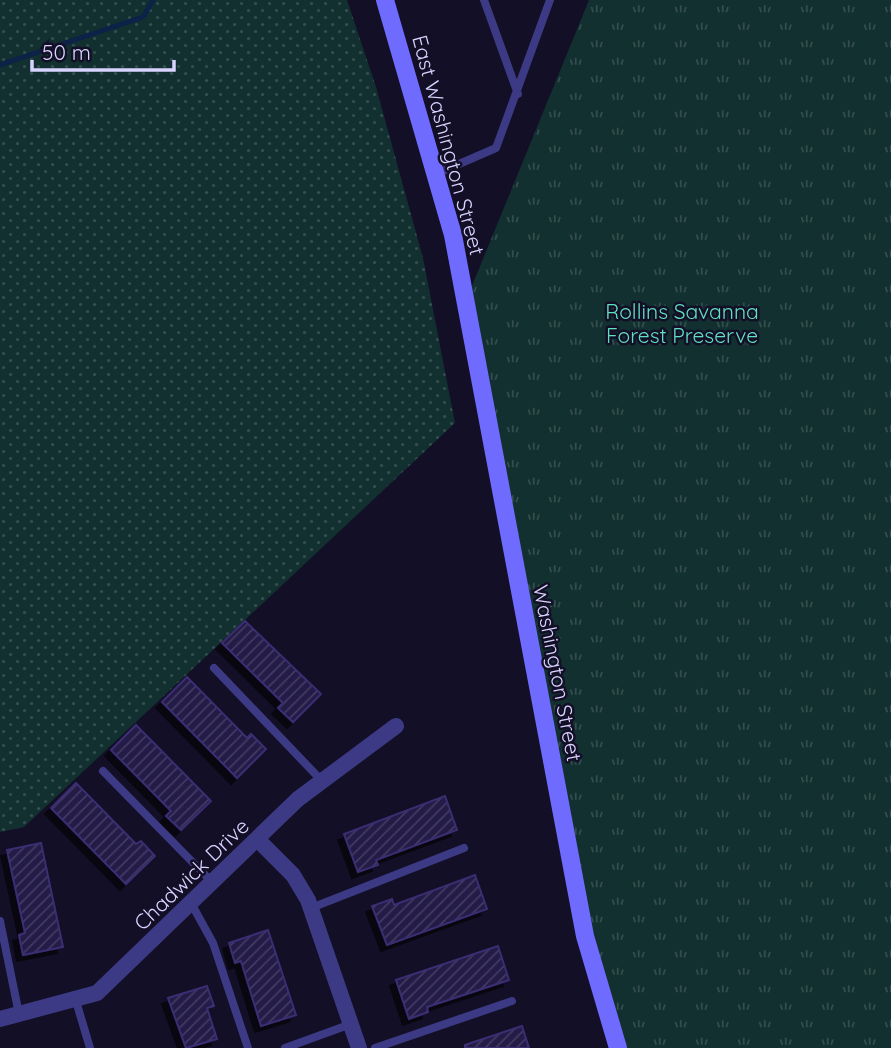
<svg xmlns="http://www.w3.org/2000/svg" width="891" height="1048" font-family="Quicksand,sans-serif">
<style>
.grass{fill:url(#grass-dots)}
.park{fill:url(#park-tufts)}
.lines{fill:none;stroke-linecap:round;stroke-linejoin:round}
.stream{stroke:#0c2248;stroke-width:5}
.building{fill:url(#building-hatch);stroke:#3b2d73;stroke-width:2;filter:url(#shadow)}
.service{stroke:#3d3a85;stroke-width:8}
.minor{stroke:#3d3a85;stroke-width:16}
.secondary{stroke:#6f6bff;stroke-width:18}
.labels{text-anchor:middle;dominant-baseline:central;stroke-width:5;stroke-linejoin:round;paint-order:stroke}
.street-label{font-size:21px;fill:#d9d4ff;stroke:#130f26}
.park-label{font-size:21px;fill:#5fe0c0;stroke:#130f26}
</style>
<defs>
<pattern id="grass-dots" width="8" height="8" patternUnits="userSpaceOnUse" patternTransform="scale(1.75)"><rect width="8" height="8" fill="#12302f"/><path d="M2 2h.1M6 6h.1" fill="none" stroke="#344d4e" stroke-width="1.8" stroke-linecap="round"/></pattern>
<pattern id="park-tufts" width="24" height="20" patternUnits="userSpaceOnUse" patternTransform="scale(1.75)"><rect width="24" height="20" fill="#12302f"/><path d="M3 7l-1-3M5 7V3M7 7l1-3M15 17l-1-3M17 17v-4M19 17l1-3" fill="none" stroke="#344d4e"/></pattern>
<pattern id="building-hatch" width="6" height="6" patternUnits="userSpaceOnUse" patternTransform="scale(1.75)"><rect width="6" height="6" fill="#241b47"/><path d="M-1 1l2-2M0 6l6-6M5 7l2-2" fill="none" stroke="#433b63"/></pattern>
<filter id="shadow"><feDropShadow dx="-6" dy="6" stdDeviation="0" flood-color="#0009"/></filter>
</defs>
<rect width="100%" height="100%" fill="#130f26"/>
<!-- grass -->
<path class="grass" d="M0 0H347L376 87 423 258 455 423 24 827 0 832Z"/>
<!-- park -->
<path class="park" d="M589 0H891V1048H618L585 936 465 303Z"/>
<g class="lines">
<!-- stream -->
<path class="stream" d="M0 65 143 17 153 0"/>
</g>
<!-- building -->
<path class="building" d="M245 621 321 694 293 722 278 708 283 703 222 643Z
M187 677 247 738 251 734 266 749 237 778 162 702Z
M136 725 211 801 181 830 166 816 171 811 111 750Z
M76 783 136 844 141 841 155 856 126 884 51 808Z
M445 796 457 830 376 860 378 865 358 872 344 834Z
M41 843 63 947 23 955 19 935 25 933 7 850Z
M475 875 487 909 387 945 372 906 392 899 394 905Z
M268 930 296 1015 261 1026 241 961 235 963 229 943Z
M498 946 509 980 427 1007 428 1012 409 1019 396 980Z
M207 986 214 1006 207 1008 217 1039 186 1048 168 998Z
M522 1026 529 1048H465V1045Z"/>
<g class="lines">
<!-- service -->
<path class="service" d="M484 0 518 94
M436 174 496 148 550 0
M214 668 322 781
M103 771 212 882
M191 903 213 943 248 1048
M311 908 464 848
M0 921 19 1014
M76 1001 90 1048
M285 1048 351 1024
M375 1048 512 1001"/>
<!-- minor -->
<path class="minor" d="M257 839 293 875 308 900 359 1048
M0 1019 97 993 298 799 396 726"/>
<!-- secondary -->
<path class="secondary" d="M385 0 453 235 585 936 618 1048"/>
</g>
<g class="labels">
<!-- street labels -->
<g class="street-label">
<text transform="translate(449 145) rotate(75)">East Washington Street</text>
<text transform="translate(558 673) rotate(79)">Washington Street</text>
<text transform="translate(191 874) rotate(-44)">Chadwick Drive</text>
</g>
<!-- park labels -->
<g class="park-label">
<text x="682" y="311">Rollins Savanna<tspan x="682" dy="24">Forest Preserve</tspan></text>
</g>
</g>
<!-- scale -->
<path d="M32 60v10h142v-10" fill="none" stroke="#d9d4ff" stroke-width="3.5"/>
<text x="42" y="60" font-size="21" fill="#d9d4ff" stroke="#130f26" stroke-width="5" paint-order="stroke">50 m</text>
</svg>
